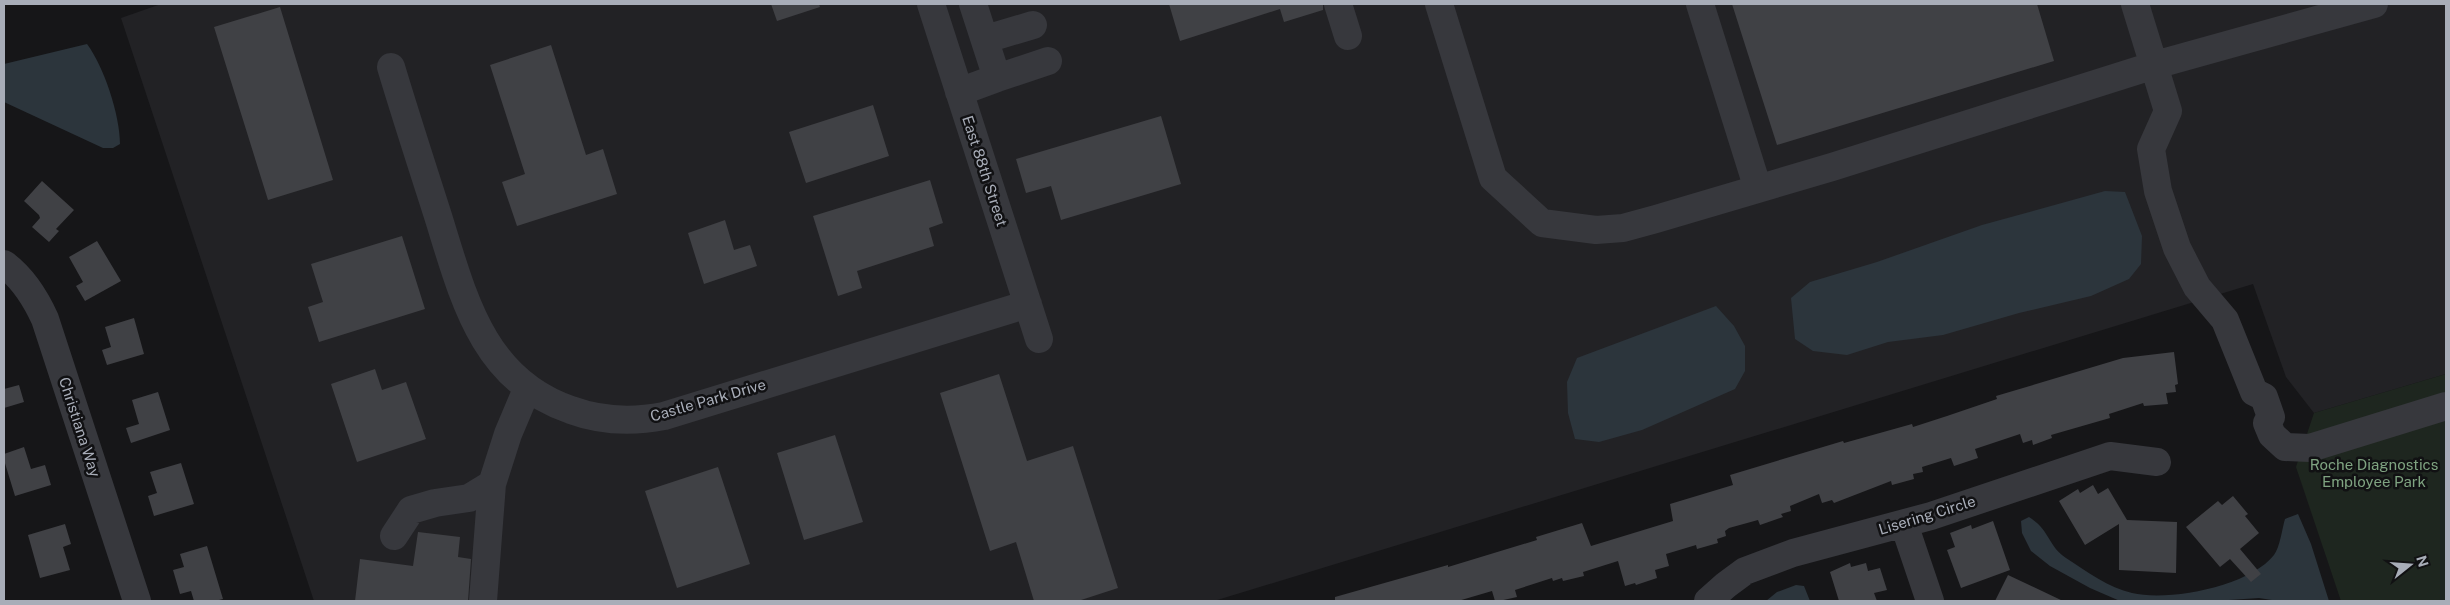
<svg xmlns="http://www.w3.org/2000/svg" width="2450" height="605" font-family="'Public Sans',sans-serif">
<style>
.built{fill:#222225}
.green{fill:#1e261f}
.water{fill:#2c353c}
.building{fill:#404145}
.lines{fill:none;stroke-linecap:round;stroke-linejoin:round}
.minor{stroke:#37383d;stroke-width:28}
.labels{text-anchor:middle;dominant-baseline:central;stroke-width:5;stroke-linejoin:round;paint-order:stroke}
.street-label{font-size:15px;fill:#a8adb8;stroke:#111113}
.park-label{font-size:15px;fill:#7fa381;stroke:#111113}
</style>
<rect width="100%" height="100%" fill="#161618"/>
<!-- built -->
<path class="built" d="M161 4H2446V374L2314 413 2286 377 2253 284 1214 601H314L121 18Z"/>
<!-- green -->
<path class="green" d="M2446 374V601H2341L2296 467 2314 413Z"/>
<!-- water -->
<path class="water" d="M87 44C104 67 120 115 120 144L113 148H103L4 102V64Z
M2105 191 2125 192 2142 236 2141 264 2129 279 2091 296 2019 313 1943 335 1888 342 1847 355 1813 351 1795 339 1791 298 1810 282 1877 262 1982 225Z
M1716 306 1734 326 1745 346V371L1735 389 1642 430 1599 442 1575 439 1568 413 1567 382 1577 358Z
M2298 514 2311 544 2329 601H2278L2259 598 2214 601H2120L2090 588 2050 566 2031 551 2022 533 2021 521 2029 517C2050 530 2048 546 2066 558 2086 571 2109 588 2132 593 2169 602 2250 586 2274 555 2280 547 2282 529 2285 519Z
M1796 585 1804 586 1810 601H1766L1777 592Z"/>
<!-- building -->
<path class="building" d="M771 4H819L820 7 777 21Z
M1169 4H1323V10L1284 22 1280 9 1180 41Z
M1732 4H2037L2054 61 1777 145Z
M280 7 333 180 268 200 214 27Z
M551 45 586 155 603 149 617 194 517 226 502 182 525 174 490 65Z
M873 105 889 156 806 183 789 132Z
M1161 116 1181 184 1061 220 1051 186 1026 193 1016 159Z
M930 180 943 223 929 228 934 246 857 271 862 288 838 296 813 216Z
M42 181 74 210 56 229 59 231 49 242 32 227 40 218 39 215 24 201Z
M725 220 734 250 750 245 757 266 704 284 688 233Z
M402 236 425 309 319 342 308 307 323 302 311 264Z
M97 241 121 281 85 301 76 286 83 282 69 257Z
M134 318 144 354 107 365 102 350 111 347 105 327Z
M2174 352 2178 384 2175 385 2176 392 2166 393 2168 404 2144 406 2143 403 2109 414 2110 418 2051 435 2052 438 2033 445 2032 440 2023 443 2020 434 1975 449 1978 458 1954 466 1951 458 1922 467 1923 472 1913 474 1914 479 1892 485 1891 481 1834 503 1832 500 1822 503 1819 494 1790 506 1791 511 1781 514 1783 517 1760 525 1758 520 1729 528 1725 531 1726 536 1717 539 1718 543 1697 549 1696 545 1666 554 1669 566 1655 570 1657 578 1636 585 1635 583 1625 586 1618 561 1583 572 1584 576 1563 581 1562 578 1553 581 1552 578 1515 590 1517 597 1499 601H1495L1492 591 1458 601H1335V597L1448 565V567L1537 540 1536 537 1582 523 1591 546 1673 521 1670 504 1733 485 1730 475 1843 441 1844 443 1912 424 1913 427 1947 416 1997 399 1996 396 2123 358Z
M375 369 382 390 406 382 426 439 357 462 331 384Z
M999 374 1027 461 1073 446 1118 588 1078 601H1034L1016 542 990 551 940 393Z
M19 385 24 402 4 408V389Z
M158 392 170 430 131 443 126 428 139 424 132 400Z
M835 435 863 522 804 540 777 453Z
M24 447 31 469 45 465 51 485 15 496 4 460V454Z
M181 463 194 504 154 516 148 496 157 493 150 472Z
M718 467 750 564 677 588 645 491Z
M2093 485 2098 494 2108 488 2127 520 2177 522 2176 573 2119 570V524L2085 545 2059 501 2078 489 2080 493Z
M2233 496 2248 514 2245 516 2259 533 2240 549 2261 574 2251 582 2230 559 2220 567 2186 527 2218 501 2222 505Z
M1993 521 2010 570 1961 588 1947 550 1955 547 1950 533 1971 525 1972 529Z
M65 524 71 544 63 547 70 570 40 578 28 535Z
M418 532 460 537 458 557 471 559 468 601H355L360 559 413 566Z
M207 546 223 599 215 601H194L191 591 180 594 173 570 184 567 180 554Z
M1850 563 1851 567 1866 563 1868 571 1880 568 1887 590 1874 593 1877 601H1839L1830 572Z
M2008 575 2063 601H1995Z"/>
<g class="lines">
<!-- minor -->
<path class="minor" d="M931 4 1039 339
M1338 4 1348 36
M1439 4 1493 178 1542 223 1596 230 1623 228 1656 219 1832 167 2155 65 2374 4
M1700 4 1758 189
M2135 4 2168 111 2151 149 2158 191 2177 248 2197 287 2225 320 2254 392 2264 397 2271 417 2267 423
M986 39 1033 25
M391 67C406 117 422 166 438 216 463 296 482 380 571 410 601 421 633 422 664 416L1028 304
M997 78 1048 61
M959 92 997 78 973 4
M4 264C23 278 35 297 45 319L137 601
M2267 423 2272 435 2285 447 2310 448 2446 406
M1904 524 1930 601
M394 536 411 510 435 503 469 498 492 484
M483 601 492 484 508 434 527 389
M1708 601 1726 585 1745 571 1793 553 1931 516 2110 456 2157 462"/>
</g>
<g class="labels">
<!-- street labels -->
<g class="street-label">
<text transform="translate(985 171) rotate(72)">East 88th Street</text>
<text transform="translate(708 400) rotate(-16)">Castle Park Drive</text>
<text transform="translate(80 427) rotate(72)">Christiana Way</text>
<text transform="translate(1927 515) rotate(-17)">Lisering Circle</text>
</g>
<!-- park labels -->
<g class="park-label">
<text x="2374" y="464">Roche Diagnostics<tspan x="2374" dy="17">Employee Park</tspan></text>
</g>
</g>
<!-- border -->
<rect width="2450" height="605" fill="none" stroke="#a8adb8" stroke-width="10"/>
<!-- north arrow -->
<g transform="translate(2410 565) rotate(73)" stroke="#111113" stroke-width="4" paint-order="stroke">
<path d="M0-4L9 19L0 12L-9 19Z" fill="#a8adb8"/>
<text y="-8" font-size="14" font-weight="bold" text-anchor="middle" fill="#a8adb8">N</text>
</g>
</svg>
